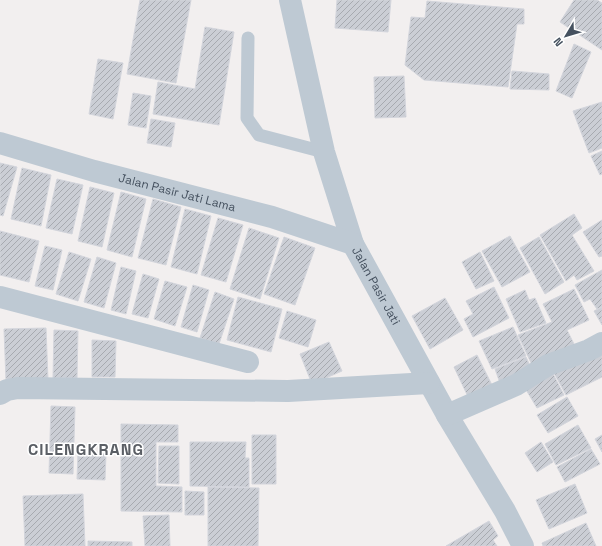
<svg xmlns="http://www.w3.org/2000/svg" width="602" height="546" font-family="'Space Grotesk',sans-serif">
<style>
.building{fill:url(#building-hatch);stroke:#d3d5dc}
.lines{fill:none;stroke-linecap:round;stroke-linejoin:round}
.service{stroke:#bec9d3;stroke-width:13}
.minor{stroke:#bec9d3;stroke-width:22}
.labels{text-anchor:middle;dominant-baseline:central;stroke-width:3;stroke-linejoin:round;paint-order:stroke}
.street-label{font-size:12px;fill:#45515f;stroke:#fff}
.district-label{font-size:16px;font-weight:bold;letter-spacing:1px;fill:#5b5f65;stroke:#fff}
</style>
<defs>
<pattern id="building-hatch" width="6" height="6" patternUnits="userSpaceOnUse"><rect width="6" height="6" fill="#cbced5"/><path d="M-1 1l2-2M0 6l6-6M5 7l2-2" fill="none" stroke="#a7aab0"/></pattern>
</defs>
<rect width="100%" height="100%" fill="#f2efef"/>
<!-- building -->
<path class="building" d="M140 0H191L176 83 127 74Z
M337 0H391L388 32 335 28Z
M574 0H597L602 3V50L560 22Z
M427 1 524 9V24H517L508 87 424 80 405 65 411 17 425 18Z
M205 27 234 32 219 125 153 114 158 82 195 89Z
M574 44 591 52 572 98 556 91Z
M98 59 123 63 113 119 89 114Z
M512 71 549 74V90L510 89Z
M404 76 406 117 375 118 374 77Z
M133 93 151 96 146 128 128 125Z
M602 102V148L589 153 573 111Z
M151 119 175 123 171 147 147 143Z
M602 151V174L600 175 591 156Z
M0 163 17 167 3 216 0 215Z
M22 168 51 175 41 226 11 219Z
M57 179 83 185 72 234 46 228Z
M90 187 114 193 102 247 78 241Z
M121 192 146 199 132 257 107 250Z
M153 199 181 207 166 265 138 258Z
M185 209 211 216 197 274 171 267Z
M574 214 582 228 572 235 594 271 577 280 574 275 566 281 540 235Z
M218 218 243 225 226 282 201 275Z
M602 220V256L599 257 583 232Z
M249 228 279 238 260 299 230 289Z
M0 231 39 241 29 282 0 275Z
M510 236 530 272 502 287 482 251Z
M284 237 315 248 295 305 264 294Z
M539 237 564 282 545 294 520 248Z
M45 246 62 250 53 290 35 286Z
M69 252 91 259 78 301 56 294Z
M480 252 494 281 476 289 462 262Z
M97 257 116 263 104 308 84 302Z
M121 267 136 271 126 314 111 310Z
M602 270V307L597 309 590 299 584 302 575 285Z
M143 274 159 279 148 318 132 314Z
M165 281 187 287 175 326 154 319Z
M193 285 209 290 197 332 181 327Z
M494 287 509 318 473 337 464 319 473 314 466 301Z
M574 289 589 320 567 330 576 348 533 367 518 335 552 322 543 304Z
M525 290 529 300 535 298 546 323 520 332 506 299Z
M215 292 234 299 219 344 200 338Z
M238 297 282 309 271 352 227 340Z
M445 298 463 330 430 349 412 316Z
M602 307V325L594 311Z
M287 311 316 320 308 347 279 338Z
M513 327 526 356 492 369 479 341Z
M46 328 48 380 6 381 4 329Z
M54 330 78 331 77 378H53Z
M92 340 116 341 115 377H92Z
M329 342 342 371 312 384 300 354Z
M597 348 602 356V377L566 395 553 371Z
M477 355 494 389 470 401 454 367Z
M526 357 532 370 500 383 495 369Z
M550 368 564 395 537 408 525 388Z
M567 397 578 416 548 433 537 415Z
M51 406 75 407 73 474 49 473Z
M121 424 178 425V442H156V486L182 487V512L121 511Z
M578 425 591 448 556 465 545 444Z
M252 435H276V484H252Z
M602 435V452L595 439Z
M190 442H246L245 458H249V487L190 486Z
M541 442 553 462 537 472 525 453Z
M159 446H179V484L158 483Z
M591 449 600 464 565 482 557 467Z
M78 453 106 454 105 480 77 479Z
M575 484 587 513 549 529 536 500Z
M208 487 259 488 258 546H208Z
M185 491 204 492V515H185Z
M83 494 85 546H25L23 496Z
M169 515 170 546H145L143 516Z
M489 521 498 536 493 540 497 546H446Z
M586 523 596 546H543L542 543Z
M88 541 132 542V546H88Z"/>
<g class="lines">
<!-- service -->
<path class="service" d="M248 38 247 118 259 135 324 152"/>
<!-- minor -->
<g class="minor">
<path id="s1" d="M290 0 324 152 353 244 447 415 505 511 523 546"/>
<path id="s2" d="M0 143 94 171 272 217 353 244"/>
<path d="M0 297 248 362"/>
<path d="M0 394 7 390 18 388 288 391 429 383"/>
<path d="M447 415 516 385 548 365 589 350 602 343"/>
</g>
</g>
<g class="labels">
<!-- street labels -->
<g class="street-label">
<text stroke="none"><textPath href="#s2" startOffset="184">Jalan Pasir Jati Lama</textPath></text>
<text stroke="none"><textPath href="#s1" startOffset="300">Jalan Pasir Jati</textPath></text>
</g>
<!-- district labels -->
<g class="district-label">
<text x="86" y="449">CILENGKRANG</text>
</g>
</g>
<!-- north arrow -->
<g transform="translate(566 36) rotate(232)" stroke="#ffffff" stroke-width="3" paint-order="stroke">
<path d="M0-3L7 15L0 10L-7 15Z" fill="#45515f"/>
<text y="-6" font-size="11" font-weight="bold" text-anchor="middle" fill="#45515f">N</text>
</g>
</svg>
